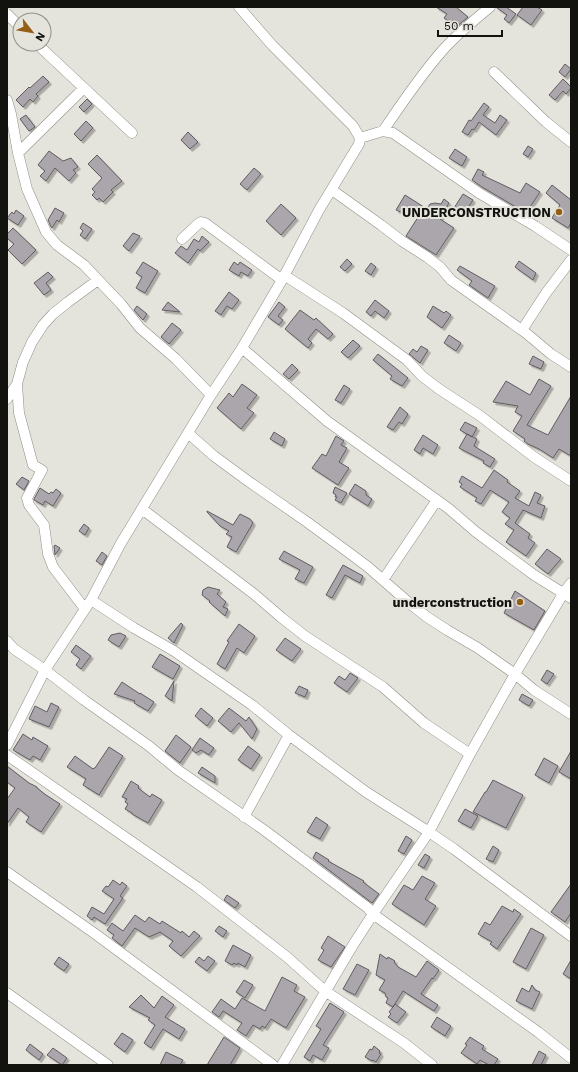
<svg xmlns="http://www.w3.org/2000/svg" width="578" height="1072" font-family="'Work Sans',sans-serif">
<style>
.building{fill:#aaa6ac;stroke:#605c62;filter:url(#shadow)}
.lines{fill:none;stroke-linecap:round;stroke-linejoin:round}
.minor-casing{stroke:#8f8d87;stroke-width:11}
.minor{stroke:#fff;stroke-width:10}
.poi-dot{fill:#945e14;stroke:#e5e4dc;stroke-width:1.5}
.labels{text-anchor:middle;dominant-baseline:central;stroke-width:4;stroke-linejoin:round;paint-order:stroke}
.poi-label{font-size:13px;font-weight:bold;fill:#12120f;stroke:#e5e4dc;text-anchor:end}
</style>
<defs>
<filter id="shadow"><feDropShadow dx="2.5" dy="2.5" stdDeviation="0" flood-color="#0004"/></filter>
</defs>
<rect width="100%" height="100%" fill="#e5e4dc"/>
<!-- building -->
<path class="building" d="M436 7H456L468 17 456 27 444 18 447 14Z
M497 7H506L516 14 509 23 504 19 507 15 497 8Z
M523 7H537L542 10 531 25 517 15Z
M565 64 571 69 565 77 559 72Z
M43 76 49 82 36 94 38 96 33 102 30 99 23 107 16 100 29 87 30 88Z
M563 79 571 87V88L566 94 563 91 555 100 549 95Z
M87 99 92 104 84 112 79 107Z
M484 103 489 107 483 115 495 123 500 115 507 120 496 135 479 122 474 130 472 129 468 135 462 132 469 120 471 121Z
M26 115 35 127 29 131 20 119Z
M86 121 93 128 81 141 74 134Z
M188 132 198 142 190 149 181 140Z
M528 146 533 149 528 157 523 154Z
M455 149 467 157 462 166 449 158Z
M49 151 63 161 71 158 78 167 73 170 76 173 69 181 55 168 46 181 40 176 45 171 38 165Z
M97 155 122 181 111 190 113 192 103 202 99 198 97 200 92 195 95 192 92 189 102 178 88 164Z
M254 168 261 174 247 190 240 184Z
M478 169 484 172 482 175 520 193 526 183 540 192 526 213 482 187 472 180Z
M552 185 571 200V223L568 228 552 218 560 205 546 193Z
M463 194 473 200 464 214 454 208Z
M405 195 427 209 430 204 435 203 441 204 444 199 449 203 440 219 454 228 436 255 406 236 420 214 407 206 403 213 396 210Z
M281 204 296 218 281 235 266 221Z
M55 208 64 213 59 222 57 220 52 228 51 227 48 220Z
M16 210 24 216 18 225 7 218 12 212 14 214Z
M83 223 92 229 85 239 80 235 83 231 80 228Z
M13 228 36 250 22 264 8 250 14 244 7 238V234Z
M133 233 140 236 129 251 123 246Z
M202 236 209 242 200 251 198 249 188 263 175 253 181 246 187 250 194 239 199 242Z
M347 259 352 264 345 271 340 267Z
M519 261 536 273 533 280 515 267Z
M143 262 158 271 145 293 136 288 142 277 136 273Z
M234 262 238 265 240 262 252 270 248 276 241 272 239 276 229 270Z
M371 263 376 267 371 275 365 271Z
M460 266 495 286 488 298 469 285 472 281 457 270Z
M48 272 53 277 46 283 51 290 44 295 34 283Z
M229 292 239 300 232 309 227 306 221 315 215 311Z
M375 300 389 311 384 318 375 311 371 316 366 312Z
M168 302 180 312 162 310Z
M279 302 285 307 278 316 283 320 279 325 268 317Z
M137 306 147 314 143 320 140 317 134 310Z
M433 306 444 313 446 311 451 315 442 328 427 317Z
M300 310 314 320 316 318 333 334 328 339 316 329 308 339 312 343 308 348 285 329Z
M172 323 181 330 169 344 161 337Z
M449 335 461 343 456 351 444 343Z
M353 340 360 346 348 358 341 352Z
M421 346 428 350 420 363 409 354 413 349 417 352Z
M378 354 408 378 402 386 390 379 392 376 373 360Z
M533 356 544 362 541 369 529 364Z
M292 364 298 370 289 379 283 374Z
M539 379 551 386 527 425 548 435 571 396V456L559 449 553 458 539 449 528 444 524 441 525 439 513 431 522 416 515 412 518 406 493 402 506 381 530 395Z
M242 384 257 395 247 408 254 413 241 429 217 408 229 393 233 397Z
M344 385 350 389 341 403 335 400Z
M400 407 408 414 402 424 399 422 393 430 387 427Z
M465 422 477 428 472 437 460 430Z
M274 432 285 439 282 446 270 439Z
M467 434 477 439 474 446 495 459 490 467 483 463 484 461 459 448Z
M423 435 438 445 433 454 423 448 420 454 414 450Z
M336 436 344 441 341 445 347 448 339 462 349 468 338 485 312 468 322 454 326 456Z
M494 470 508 480 507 482 520 491 515 498 529 506 535 492 541 495 537 503 545 506 541 518 523 510 515 523 530 534 528 538 535 543 526 556 506 542 514 530 505 524 510 518 502 512 509 502 490 490 481 504 475 501 477 498 460 487 462 484 459 482 462 476 482 488Z
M22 477 29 481 24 490 16 484Z
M355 484 366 491V495L372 499 368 506 349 494Z
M335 487 347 493 341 503 335 500 337 497H335L336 495 333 493Z
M40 488 49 494 51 492 53 493 56 489 61 493 53 506 45 501 43 505 34 500V499Z
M207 512V511L233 525 240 514 250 519 253 523 236 552 227 547 232 537 226 534 229 531 220 526Z
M84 524 89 528 85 535 79 531Z
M55 545 60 548 55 555 54 546Z
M547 549 561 559 548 574 535 564Z
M284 551 313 567 304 583 295 579 300 570 279 559Z
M102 552 107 556 102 565 96 561Z
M343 565 363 576 360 583 345 575 332 598 326 595Z
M208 587 220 590 217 594 226 602 223 607 228 609 225 616 209 602 210 601 202 595 203 590Z
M515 591 545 611 534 630 504 613Z
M181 623 183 625 174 643 168 638Z
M239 624 255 636 244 653 237 648 225 669 217 664 229 642 227 641Z
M120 633 126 636 119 647 108 640 111 635Z
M285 638 301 649 292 661 276 650Z
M76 645 91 656 81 669 76 665 80 659 71 652Z
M160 654 180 666 173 679 152 667Z
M547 670 554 674 547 684 541 680Z
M350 673 358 678 347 692 334 683 339 676 345 680Z
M174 681 172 701 165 696Z
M122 682 140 694V693L154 702 148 711 134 703 135 701 114 694Z
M299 686 308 690 305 697 295 693Z
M522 694 533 700 529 706 519 700Z
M51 703 59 707 49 727 29 719 35 706 47 712Z
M201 708 213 718 207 726 195 716Z
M229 708 246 721 249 717 257 729 252 739 239 723 231 732 218 721Z
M23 734 32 740 33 737 48 746 40 760 33 756 30 760 13 750Z
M176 735 191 747 180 763 165 751Z
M200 738 214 748 209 755 201 750 196 753 192 750Z
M248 746 260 755 251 769 238 760Z
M109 747 123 756 99 795 83 785 86 779 67 767 75 756 93 769 94 768H95Z
M571 751V779L559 772Z
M544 758 558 766 549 783 535 775Z
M7 766 29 783 37 787V788L46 795 60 804 41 832 26 822 29 817 18 808 7 824V799L15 788 7 782Z
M202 767 215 776V783L198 773Z
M493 780 523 795 506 828 473 812 485 792H486Z
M131 781 139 786 138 788 150 797 152 794 162 800 148 823 132 814V813L125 809 128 804 125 802 127 799 122 797Z
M465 809 478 816 471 828 458 821Z
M316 817 328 825 320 839 307 832Z
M406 836 412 840 404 854 398 851Z
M493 846 499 850 493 862 486 859Z
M316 852 329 860 328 861 364 881 363 882 379 894 372 903 313 858Z
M425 854 430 857 424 868 418 865Z
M422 876 435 883 425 899 436 906 424 925 392 904 404 885 413 890Z
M113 880 120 885 122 882 127 886 120 896 123 898 105 924 94 917 92 920 87 916 92 907 104 914 114 899 102 891 106 886 108 887Z
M571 884V913L565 922 551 912Z
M227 895 239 903 235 908 224 900Z
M502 906 513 912 514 909 521 914 497 949 490 944 492 942 478 934 485 922 490 925Z
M135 915 145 922 149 917 160 924 162 921 181 933 182 931 189 937 194 931 200 936 181 956 169 946 173 941 160 932 149 937 135 928 122 946 112 938 114 935 107 930 112 923 123 931Z
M219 926 227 931 223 937 215 931Z
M531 928 544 935 526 969 513 962Z
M328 936 345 947 331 967 318 960 324 950 321 948Z
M233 945 251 955 245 967 238 963 237 965 234 963 232 965 225 961Z
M380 954 387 959 388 957 395 961 394 962 398 967 416 977 427 961 439 970 433 979 432 978 421 994 438 1005 434 1011 403 991 393 1007 395 1004 406 1012 397 1023 388 1017 391 1014 389 1012 393 1007 386 1003 388 998 386 997 385 993 379 990 385 980 376 975Z
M208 956 215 961 207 971 195 962 199 957 204 961Z
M59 957 69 964 64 971 54 964Z
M571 960V979L563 974Z
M357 964 369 970 355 995 343 989Z
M282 977 297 985 294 991 305 997 286 1028 271 1019 265 1028 262 1026 260 1029 253 1025 246 1036 237 1030 242 1023 223 1011 219 1017 212 1012 221 999 235 1009 242 998 265 1011Z
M244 980 253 985 245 998 236 992Z
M532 985 535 990 540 992 532 1009 516 1001 522 988 529 992Z
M141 995 154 1008 162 996 174 1005 165 1017 185 1029 179 1039 163 1029 151 1048 144 1043 155 1025 148 1020 150 1018 129 1007Z
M330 1003 344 1012 323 1045 329 1048 322 1060 313 1055 310 1061 304 1057 321 1029 316 1026Z
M437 1017 451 1026 445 1036 431 1027Z
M122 1033 133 1040 125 1052 114 1044Z
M224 1037 240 1048 230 1065H207Z
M470 1037 484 1046 482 1049 498 1059 494 1065H489L480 1060 477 1064 461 1053 467 1045 465 1044Z
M30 1044 43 1054 39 1060 26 1050Z
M374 1046 380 1051 379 1053 381 1054 376 1062 373 1060 372 1061 365 1057 370 1049 372 1050Z
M53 1048 67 1058 62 1065 47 1055Z
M539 1051 546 1055 541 1065H532Z
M166 1052 183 1060 180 1065H160Z"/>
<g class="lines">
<defs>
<path id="minor" d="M7 14 20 27
M37 44 132 133
M494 72 546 122 571 142
M7 100 11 114 18 153 27 189 46 232 57 245 84 265 121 304 140 328 176 359 211 395
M383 131C402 103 420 76 442 51 456 35 473 21 490 7
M360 138 383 131 393 133 479 193 535 226 571 250
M18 153 84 88
M332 190 381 225 402 241 427 257 440 267 451 280 526 333 551 354 571 367
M182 239 198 224 201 222 205 223 282 280
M284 275 343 313 407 360 422 376 439 389 479 415 534 457 571 481
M522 330 546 293 571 260
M242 348 327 421 448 508 476 532 534 575 571 598
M7 399 17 384
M188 433 214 456 248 481 307 522 348 552 368 567 408 602 427 617 447 630 478 648 515 674 534 690 571 714
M142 509 254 594 282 618 305 636 383 687 424 723 470 754
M383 580 437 500
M91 600 134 628 174 651 252 705 289 735 366 792 429 832 454 849 571 936
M85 609 53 567 48 554 44 525 29 505 27 498 42 470 33 465 19 413 17 384 23 362 32 342 43 325 53 314 68 302 98 280
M7 641 14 649 45 670 84 700 149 746 178 770 264 830 368 908 373 914 538 1032 571 1058
M7 745 45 670 91 600 121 543 211 395 242 348 282 280 319 210 359 144 360 138 353 126 272 45 239 7
M7 755 197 887 287 957 325 991 404 1043 432 1065
M244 817 289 735
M7 872 94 933 273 1065
M7 993 108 1065
M282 1065 353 945 373 914 429 832 470 754 515 674 563 594 571 583"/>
</defs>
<!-- minor casing -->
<use href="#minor" class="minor-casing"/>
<!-- minor -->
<use href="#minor" class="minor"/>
</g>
<!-- markers -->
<g class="poi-dot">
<circle cx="559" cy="212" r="4"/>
<circle cx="520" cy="602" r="4"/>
</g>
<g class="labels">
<!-- poi labels -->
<g class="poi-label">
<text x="551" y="212">UNDERCONSTRUCTION</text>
<text x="512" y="602">underconstruction</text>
</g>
</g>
<!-- border -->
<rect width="578" height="1072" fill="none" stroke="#12120f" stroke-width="16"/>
<!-- north arrow -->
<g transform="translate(32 32) rotate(121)"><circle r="19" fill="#e5e4dc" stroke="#91908a"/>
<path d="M0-3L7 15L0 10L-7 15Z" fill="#945e14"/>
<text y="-6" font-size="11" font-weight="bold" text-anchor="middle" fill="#12120f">N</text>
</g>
<!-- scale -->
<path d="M438 30v6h64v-6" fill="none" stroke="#12120f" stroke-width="2"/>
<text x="444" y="30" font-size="12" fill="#12120f" stroke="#e5e4dc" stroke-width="3" paint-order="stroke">50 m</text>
</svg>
